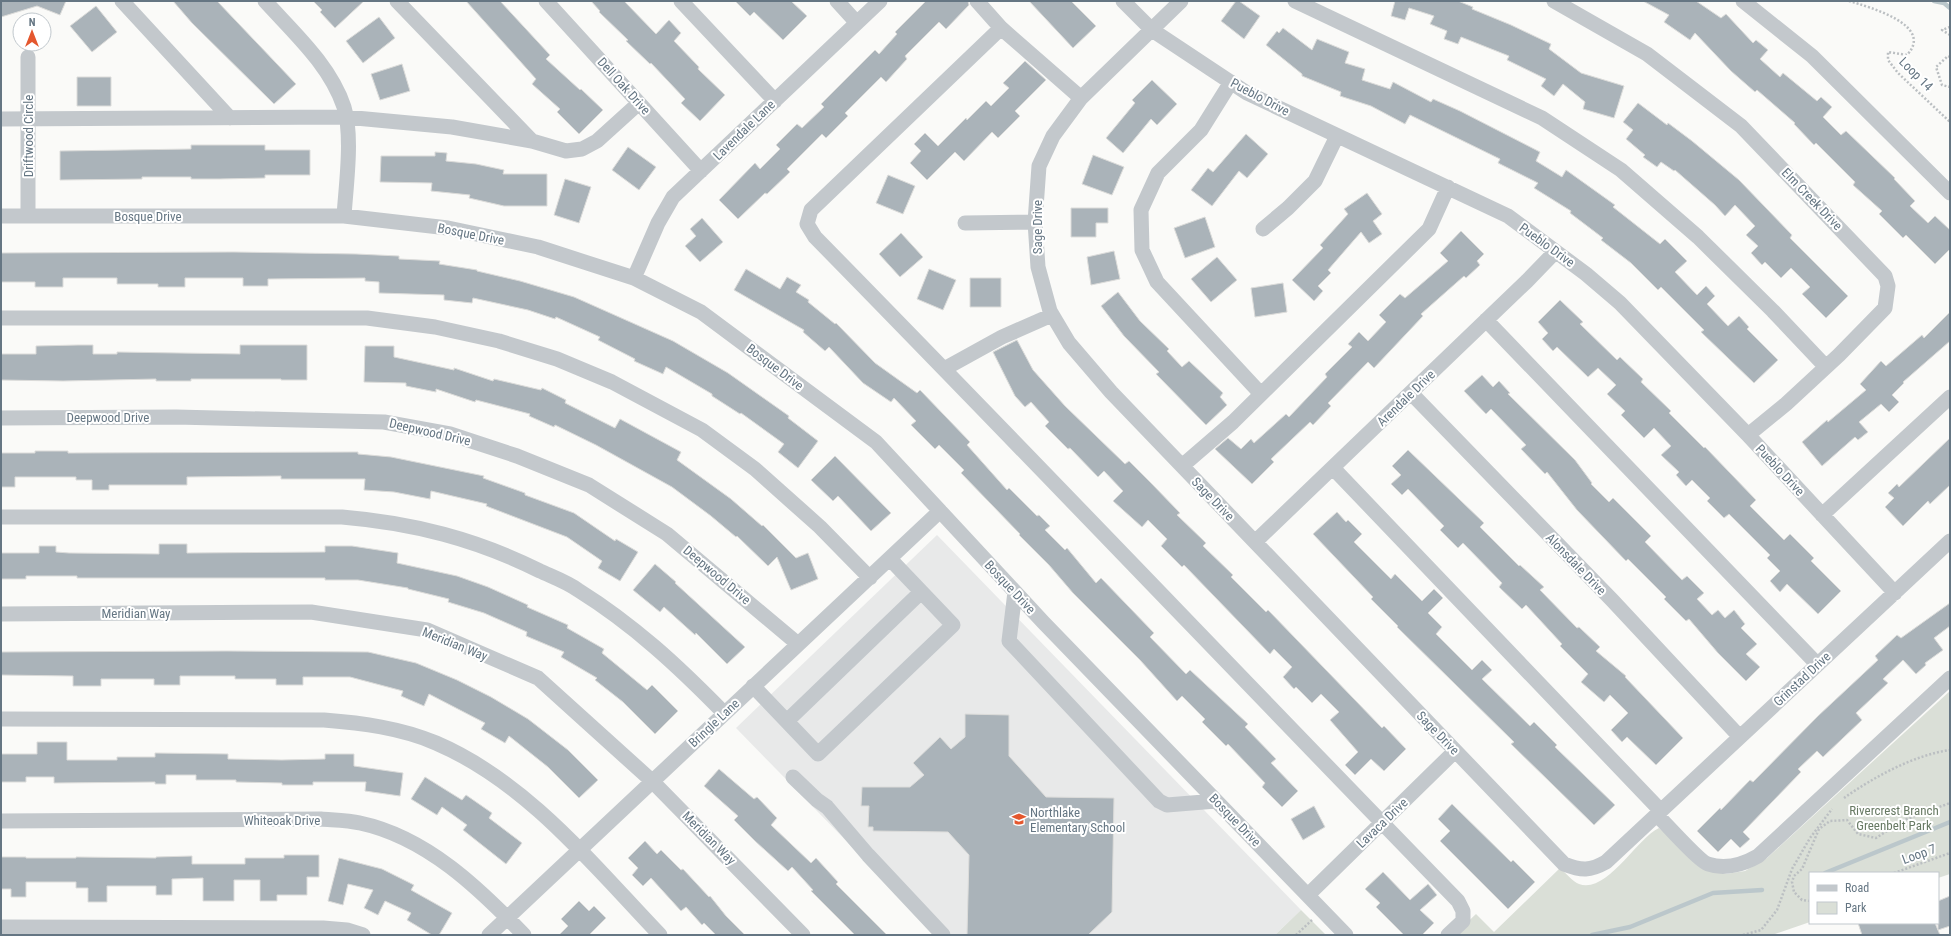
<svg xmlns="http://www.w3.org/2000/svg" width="1951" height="936" font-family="'Roboto Condensed',sans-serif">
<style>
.built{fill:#e8e9e9}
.green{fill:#dadfd7}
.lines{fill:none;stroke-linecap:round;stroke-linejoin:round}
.stream{stroke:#bbc7cb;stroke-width:4.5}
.building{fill:#aab3b9;stroke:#dcdcda}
.path{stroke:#bbbfc2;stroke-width:2.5;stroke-dasharray:2 2;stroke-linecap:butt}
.minor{stroke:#c3c8cc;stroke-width:15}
.labels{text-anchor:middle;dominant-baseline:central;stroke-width:4;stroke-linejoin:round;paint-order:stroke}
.street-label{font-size:13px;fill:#657683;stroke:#fff}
.park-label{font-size:13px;fill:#687a64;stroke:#fff}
.poi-label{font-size:13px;fill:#657683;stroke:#fff;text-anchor:start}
</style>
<rect width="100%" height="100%" fill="#fafaf8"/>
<!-- built -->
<path class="built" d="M937 535 1301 910 1275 935H938L736 728Z"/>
<!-- green -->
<path class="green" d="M1950 691V874L1938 878V873H1810V922L1772 935H1454L1476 914 1494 932 1560 868C1566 873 1572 881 1579 884 1607 894 1636 839 1659 828L1709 871 1726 874 1745 871 1767 858Z
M1301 910 1326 935H1275Z"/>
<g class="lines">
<!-- stream -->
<path class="stream" d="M1934 1 1944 3 1950 8
M1825 873 1950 822
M1592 935 1630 927 1713 893 1762 890"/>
</g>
<!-- building -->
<path class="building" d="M1 1H66L60 15 37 6 1 17Z
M173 1H217L296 84 274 104 192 23Z
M313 1H364L335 28 320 12 322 10Z
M466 1H500L550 55 546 59 580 90 581 89 603 110 579 134 557 112 560 109 532 84 536 79Z
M591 1H624L656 34 669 20 681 33 674 41 699 67 698 69 725 95 700 121 681 103 685 99 651 63 650 64 626 41 628 40 599 12 600 11Z
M735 1H791L807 16 783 40 754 12 750 16Z
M926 1H968L969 5 946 29 939 22 905 56 907 59 886 82 881 77 845 113 848 116 826 138 822 134 787 169 790 172 767 194 765 193 738 219 719 200 755 163 760 169 780 149 776 145 797 124 802 128 824 107 821 104 875 50 879 54 897 34 895 32Z
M1029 1H1071L1096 26 1073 48Z
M1236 1H1239L1260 16 1244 39 1221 21Z
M1395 1H1458L1473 7 1472 9 1511 25 1551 44 1549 49 1581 73 1624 86 1614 118 1583 109 1585 102 1563 84 1554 96 1541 86 1546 79 1507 60 1509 56 1461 37 1458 44 1444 39 1447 31 1430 24 1434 16 1409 8 1405 20 1391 16Z
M1643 1H1696L1721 18 1726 14 1753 43 1756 40 1768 50 1760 59 1780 77 1783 73 1817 101 1821 97 1832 107 1823 117 1841 135 1846 131 1895 178 1894 179 1915 201 1910 206 1928 223 1935 216 1950 230V249L1935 264 1906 235 1903 238 1879 214 1882 211 1853 185 1855 182 1816 143 1814 145 1794 124 1795 123 1757 90 1755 92 1731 71 1695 33 1690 40 1664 22 1669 15Z
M96 6 117 32 92 52 70 26Z
M379 17 395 38 363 63 346 41Z
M1283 28 1312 50 1317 39 1349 52 1345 63 1365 69 1362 80 1390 89 1393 82 1431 102 1433 99 1460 111 1540 152 1536 161 1562 177 1566 170 1615 205 1613 207 1660 244 1665 239 1687 261 1675 272 1697 295 1706 286 1715 296 1707 304 1728 326 1739 316 1749 327 1747 329 1778 360 1754 383 1701 332 1704 330 1661 287 1658 290 1631 263 1601 240 1603 238 1570 213 1571 211 1534 188 1538 183 1498 163 1500 159 1410 115 1405 124 1371 106 1340 96 1341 92 1302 76V74L1266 45 1277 31 1279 33Z
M1025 61 1046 80 1015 111 1020 116 998 138 992 132 964 161 955 152 927 180 910 163 921 151 914 144 925 133 938 146 966 118 967 120 986 101 991 106 1009 88 1003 83Z
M402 64 410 91 380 100 371 74Z
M77 77H111V106H77Z
M1152 80 1177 104 1157 125 1151 119 1123 153 1106 138 1135 103 1132 100Z
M1638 103 1667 125 1668 123 1692 141 1739 180 1792 235 1790 238 1848 296 1826 318 1802 294 1810 287 1791 268 1781 278 1765 262 1762 265 1751 253 1758 246 1746 235 1755 226 1735 205 1725 216 1715 205 1675 170 1674 171 1661 162 1657 167 1643 157 1645 155 1626 139 1633 130 1623 122Z
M1246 134 1268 154 1247 178 1239 171 1212 206 1191 190 1208 168 1213 172Z
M191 145H265V150H310V175H265V178L219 179H191V177H142V179L60 180V151L191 149Z
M628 147 656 167 639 190 612 170Z
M435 152 447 153 446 161 476 164 504 170 503 174H547V206H504L469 198 470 195 431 191 432 183 380 182 381 156H435Z
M1093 155 1124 167 1112 195 1082 184Z
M888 175 915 186 903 214 876 203Z
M565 179 591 187 579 223 554 215Z
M1367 193 1382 214 1373 221 1382 234 1369 243 1361 232 1328 270 1331 273 1318 286 1323 291 1314 301 1292 280 1323 248 1320 245 1348 214 1344 209Z
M1071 208H1108V223H1096V237H1071Z
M1205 217 1215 247 1185 258 1174 228Z
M702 218 723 242 700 262 685 246 696 236 690 229Z
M1461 231 1484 254 1477 261 1480 265 1466 278 1464 276 1421 314 1423 316 1374 368 1368 362 1328 403 1331 406 1313 425 1310 422 1271 459 1274 462 1252 484 1215 449 1228 438 1241 449 1251 439 1254 443 1286 414 1289 417 1327 377 1325 374 1352 347 1348 344 1359 332 1368 341 1386 322 1379 315 1400 294 1405 298 1448 261 1440 253Z
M901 233 923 257 900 277 879 254Z
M1114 251 1120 279 1091 285 1087 257Z
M234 252 356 254 399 256V259L440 261 439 264 477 270V271L520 281 574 297 673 341 728 373 789 416 788 418 818 441 798 468 778 452 784 444 741 413 740 414 712 396V394L666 367 663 374 634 361 635 359 598 340 600 337 556 317 555 319 528 310 473 298 472 303 444 300V295L379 293V282L365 281V278L268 279V286H243V278H185V287H158V284H117V278H63V287H35V282H1V253Z
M1217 257 1237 280 1211 302 1191 279Z
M746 269 780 289 787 277 801 285 796 292 809 300 808 302 835 324 836 323 875 363 917 393 920 390 970 442 967 445 1007 490 1009 488 1037 516 1039 515 1050 526 1045 530 1065 550 1067 548 1096 583 1101 578 1154 633 1150 637 1186 674 1190 670 1248 724 1245 727 1276 759 1271 763 1298 791 1282 807 1262 787 1265 783 1228 744 1226 746 1202 722 1205 719 1182 696 1177 701 1140 660 1073 593 1049 565 1019 535 1020 534 961 473 964 470 939 445 935 449 911 425 916 421 894 398 891 402 863 383 829 347 825 351 803 332 804 330 734 290Z
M929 269 956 280 943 310 917 299Z
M970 278H1001V307H970Z
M1283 283 1287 312 1255 317 1251 288Z
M1118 292 1140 321 1169 349 1167 351 1182 367 1189 361 1223 393 1220 397 1227 405 1206 425 1156 374 1159 372 1124 336 1101 306Z
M1560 300 1583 322 1580 324 1617 360 1620 357 1643 379 1641 382 1671 411 1669 413 1704 448 1705 447 1756 500 1750 506 1784 540 1790 534 1814 558 1811 561 1841 591 1818 614 1787 584 1780 592 1770 581 1780 571 1767 558 1770 555 1729 514 1724 518 1707 501 1710 498 1692 480 1686 486 1676 475 1679 472 1661 455 1671 446 1654 428 1644 438 1621 415 1625 411 1607 394 1616 385 1598 368 1588 377 1557 347 1553 351 1542 339 1548 333 1538 322Z
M1950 312V341L1903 382 1904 383 1892 395 1899 402 1889 412 1881 404 1859 422 1868 432 1858 440 1855 437 1822 466 1802 442 1827 420 1828 422 1866 390 1860 384 1881 361 1886 366 1922 335 1924 338Z
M1017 340 1033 370 1065 406 1125 464 1129 461 1151 483 1180 513 1177 515 1206 543 1203 546 1233 575 1231 577 1266 612 1268 610 1382 728 1384 726 1406 749 1384 771 1371 759 1355 775 1345 765 1358 752 1330 720 1339 712 1321 694 1312 703 1296 687 1294 689 1283 677 1292 667 1274 649 1270 654 1184 565 1182 567 1161 546 1167 539 1148 520 1142 527 1113 501 1123 491 1104 471 1098 477 1070 448 1068 449 1045 426 1049 422 1031 402 1025 407 1015 396 993 352Z
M78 345H93V354H117V352L240 354V345H307V380H281V379H191V381H156V379L63 381 1 380V354H36V346Z
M365 346H394V357L454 370V368L493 381 494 379 541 390 542 388 566 400 565 403 615 428 620 419 681 452 677 460 731 499 762 526 763 525 796 558 808 553 818 579 791 590 777 557 768 566 737 536 736 537 711 516 672 487 596 445 555 425 554 427 529 416 530 414 476 400 475 402 436 389V392L406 386V383L364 382Z
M1482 375 1493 387 1499 381 1510 393 1508 394 1575 460 1592 483 1591 484 1609 502 1613 498 1651 536 1645 542 1682 580 1687 576 1704 593 1697 599 1712 615 1718 610 1725 618 1734 610 1745 624 1741 628 1757 644 1746 654 1760 667 1746 681 1718 653 1689 619 1686 621 1664 599 1666 597 1628 559 1626 561 1577 510 1547 472 1545 474 1521 449 1526 445 1491 409 1486 414 1464 391Z
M1950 438V485L1930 504 1928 501 1903 526 1885 507 1894 498 1888 493 1897 484 1899 487Z
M1408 450 1484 523 1480 527 1519 566 1520 565 1544 587 1540 590 1577 628 1579 627 1600 647 1596 651 1626 676 1625 677 1683 738 1656 765 1627 737 1622 742 1611 730 1628 713 1610 695 1604 702 1581 682 1588 674 1560 646 1562 644 1526 605 1522 609 1499 587 1502 583 1463 543 1458 548 1440 530 1444 526 1408 489 1402 495 1391 484 1401 475 1392 466Z
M35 451H68V453L358 452V454L391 457 484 476 483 478 525 493V495L574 513 615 541 616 539 638 552 620 581 598 568 602 561 567 537 486 506 487 504 431 491 430 499 394 492 364 490 365 479H281V476L187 477V485H109V490H92V480H76V477H15V487H1V453H35Z
M835 456 891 513 871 531 838 496 833 501 811 480Z
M1337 512 1346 522 1348 520 1362 534 1354 542 1391 579 1395 574 1422 601 1434 589 1443 598 1428 613 1442 627 1436 634 1472 670 1482 660 1492 670 1482 679 1530 726 1534 722 1557 745 1555 747 1615 805 1594 825 1511 744 1514 742 1397 627 1398 626 1371 599 1373 597 1313 534Z
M159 544H187V553L325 552V546H352L398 553 397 563 457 576 488 587 528 605 527 607 568 625 567 628 604 649 602 653 647 690 652 685 678 711 655 734 623 702 595 680 597 678 561 657 564 652 526 636 527 632 484 613 448 602 449 599 408 589V588L358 580H325V578H77V576H26V579H1V553H39V546H56V552L69 553 159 554Z
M655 564 676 582 675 583 745 647 727 664 696 633 695 635 664 607 660 612 633 590Z
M1950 603V626L1934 638 1943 650 1925 663 1926 665 1916 674 1903 660 1883 679 1888 683 1856 713 1862 720 1823 757 1817 751 1798 769 1801 772 1743 832 1750 839 1740 848 1731 839 1718 852 1697 831 1720 808 1721 810 1750 780 1753 782 1818 716 1878 660 1875 656 1897 635 1901 638Z
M227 651 368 652 416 663 457 680 491 697 528 719 568 750 598 780 579 798 548 767 509 736 505 743 481 729 485 723 429 694 424 706 401 696 403 691 350 677H303V685H276V679H235V676H180V685H154V679H101V686H73V676L1 675V652Z
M965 714 1009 715V756L1046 797 1114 798 1112 912 1088 935H967L969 855 948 832 873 831V827H868L869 806H861L862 787H910L924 775 913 763 940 737 951 749 965 737Z
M37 742H67V760H117V757H155V753L228 754V759L282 760 325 759V754H354V766L403 773 400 796 365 791 366 782H313V785H282V783L236 782V780H196V775H166V784H155V782L54 783V777H26V782H1V754H37Z
M719 769 754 799 757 797 777 818 771 825 811 863 816 858 838 882 836 884 887 935H855L811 891 813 890 792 867 788 871 755 841 734 820 738 816 704 786Z
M425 777 462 800 466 795 492 813 489 818 522 843 506 864 463 830 467 825 442 807 437 815 411 799Z
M1452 804 1511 862 1513 860 1535 882 1508 909 1440 841 1450 831 1438 819Z
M1314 806 1325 827 1303 840 1291 819Z
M645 841 657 854 661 850 681 870 683 869 709 897 710 896 726 916 745 935H716L704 923 702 925 686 907 681 911 651 878 643 886 632 875 638 868 628 858Z
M284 855H319V877H307V895H277V901H260V880H234V901H203V878L172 879V895H156V886H107V902H88V888H76V882H26V897H11V889H1V857H26V858H76V857L156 858V857L192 856V864H245V858H284Z
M339 858 382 869 414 885 411 890 452 913 439 935H432L407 920 411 913 385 901 378 915 364 908 373 890 348 884 343 905 328 901Z
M1383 872 1410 900 1428 884 1437 895 1420 910 1434 923 1422 935H1404L1376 907 1380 903 1365 889Z
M1950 896V926L1938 930V901Z
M579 901 589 911 594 906 606 918 589 935H559L568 926 561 919Z
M1858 923H1935L1940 935H1862Z"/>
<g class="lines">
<!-- path -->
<path class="path" d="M1849 1C1869 7 1935 25 1907 55L1888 52V60L1898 73 1950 122
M1950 27 1942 30 1950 35
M1950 57 1948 56 1936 67 1942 85 1950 87
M1844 798C1874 777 1914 755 1950 750
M1894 873 1950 853
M1810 901 1802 900 1794 892 1792 882 1794 876 1802 869 1819 829 1830 821 1847 820 1858 834 1876 838 1904 820 1950 803
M1296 935 1312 920
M1743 935 1761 930 1777 910 1792 869 1810 838 1832 809"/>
<!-- minor -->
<path class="minor" d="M122 1 230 118
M265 1C294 33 330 65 344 107 353 136 346 185 344 216
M397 1 532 141
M546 1 701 171
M681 1 775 101
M837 1 857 23
M977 1 1001 28 1081 98
M1123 1 1152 30 1247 93 1508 216 1586 274 1620 303 1748 435 1895 593
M1181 1 1081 98 1053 136 1039 166 1035 222 1038 267 1050 311 1069 343 1111 392 1564 864C1582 871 1590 871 1606 862L1950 541
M1295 1 1542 118 1621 170 1698 237 1773 311 1826 367
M1554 1 1647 54 1741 126 1885 276 1888 286 1885 308 1839 355 1786 404 1748 435
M1743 1 1812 56 1950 193
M1001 28 811 210 807 224 815 237C1031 457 1243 680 1458 901L1463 911V921L1448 935
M28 57V216
M1231 82 1201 130 1158 173 1141 210 1142 250 1157 282 1261 394
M1 119 345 117 452 127 532 141 566 151 582 149 597 141 639 103
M1 216H344L448 228 538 247 634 278 701 312 876 442 1043 622 1346 935
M965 223 1035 222
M1263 229 1288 208 1315 181 1337 136
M634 278 658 223 673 197 880 1
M1 318H367L435 327 499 341 557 359 612 382 702 430 755 469 820 527 870 578
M1486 320 1817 664
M944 369 1002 337 1052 315
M1411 393 1612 600 1739 736
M1 418 176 417 384 422 450 434 517 456 589 485 667 534 798 644
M1182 466 1233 422 1429 229 1448 187
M1333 468 1661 811
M1822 515 1950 397
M1 517H342C413 523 476 539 540 571 553 577 567 582 578 590 634 625 678 666 724 713
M1255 542 1527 281 1555 252
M1015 592 1009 641 1159 801 1167 805 1216 801
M1 614 311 612 427 630 538 678 652 781 803 935
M753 686 818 754 953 625 890 559
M1 719 324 720C362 723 401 728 436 743 527 782 593 865 660 935
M787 721 921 592
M793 777 817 800 827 807 868 855 943 935
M1657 815C1665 823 1700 862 1708 864 1725 870 1744 864 1758 856L1950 678
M1 821 321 819C333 820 348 820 360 823 426 837 479 888 524 935
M1308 895 1455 751
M1 927 323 928 347 930 363 935
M489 935 940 511"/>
</g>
<!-- icons -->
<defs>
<symbol id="school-bare" viewBox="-9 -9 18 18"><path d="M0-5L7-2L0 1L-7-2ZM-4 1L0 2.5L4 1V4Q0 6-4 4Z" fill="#e4572e" stroke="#fff" stroke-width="2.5" paint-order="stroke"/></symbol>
</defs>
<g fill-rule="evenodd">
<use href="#school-bare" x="1009" y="809" width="20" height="20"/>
</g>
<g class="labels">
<!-- street labels -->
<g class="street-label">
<text transform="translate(1916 74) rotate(45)">Loop 14</text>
<text transform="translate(624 86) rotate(48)">Dell Oak Drive</text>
<text transform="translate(1260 97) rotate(28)">Pueblo Drive</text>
<text transform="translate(744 130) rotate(-44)">Lavendale Lane</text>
<text transform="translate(28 136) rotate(-90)">Driftwood Circle</text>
<text transform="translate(1812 199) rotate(46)">Elm Creek Drive</text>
<text x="148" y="216">Bosque Drive</text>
<text transform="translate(1037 227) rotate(-90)">Sage Drive</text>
<text transform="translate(471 234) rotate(11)">Bosque Drive</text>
<text transform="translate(1547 245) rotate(36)">Pueblo Drive</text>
<text transform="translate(775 367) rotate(37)">Bosque Drive</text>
<text transform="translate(1406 398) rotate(-44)">Arendale Drive</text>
<text x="108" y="417">Deepwood Drive</text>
<text transform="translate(430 432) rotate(13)">Deepwood Drive</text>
<text transform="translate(1780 470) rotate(47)">Pueblo Drive</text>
<text transform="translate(1213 499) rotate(46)">Sage Drive</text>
<text transform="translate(1576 564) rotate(46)">Alonsdale Drive</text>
<text transform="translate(717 575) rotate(40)">Deepwood Drive</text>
<text transform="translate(1010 587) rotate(47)">Bosque Drive</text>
<text x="136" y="613">Meridian Way</text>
<text transform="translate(455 644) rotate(22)">Meridian Way</text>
<text transform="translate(1802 679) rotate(-43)">Grinstad Drive</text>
<text transform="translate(714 723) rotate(-43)">Bringle Lane</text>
<text transform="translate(1438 733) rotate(46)">Sage Drive</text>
<text x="282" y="820">Whiteoak Drive</text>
<text transform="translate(1235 820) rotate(46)">Bosque Drive</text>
<text transform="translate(1382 823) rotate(-44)">Lavaca Drive</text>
<text transform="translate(709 838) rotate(45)">Meridian Way</text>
<text transform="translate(1919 854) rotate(-20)">Loop 7</text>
</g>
<!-- park labels -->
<g class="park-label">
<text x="1894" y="810">Rivercrest Branch<tspan x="1894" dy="15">Greenbelt Park</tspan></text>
</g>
<!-- poi labels -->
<g class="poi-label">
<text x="1030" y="812">Northlake<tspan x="1030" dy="15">Elementary School</tspan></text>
</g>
</g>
<!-- border -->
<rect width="1951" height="936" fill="none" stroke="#657683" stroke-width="4"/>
<!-- legend -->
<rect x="1809" y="872" width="130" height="52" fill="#ffffff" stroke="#c1c8cd"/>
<rect x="1817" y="885" width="20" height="6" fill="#c3c8cc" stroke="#c1c8cd"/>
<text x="1845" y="892" font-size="12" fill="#657683">Road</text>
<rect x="1817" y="902" width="20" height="12" fill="#dadfd7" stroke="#c1c8cd"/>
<text x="1845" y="912" font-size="12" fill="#657683">Park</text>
<!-- north arrow -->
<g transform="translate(32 32)"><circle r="19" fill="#ffffff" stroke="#c1c8cd"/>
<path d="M0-3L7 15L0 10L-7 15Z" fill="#e4572e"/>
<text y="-6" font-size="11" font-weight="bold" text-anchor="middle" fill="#657683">N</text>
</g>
</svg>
